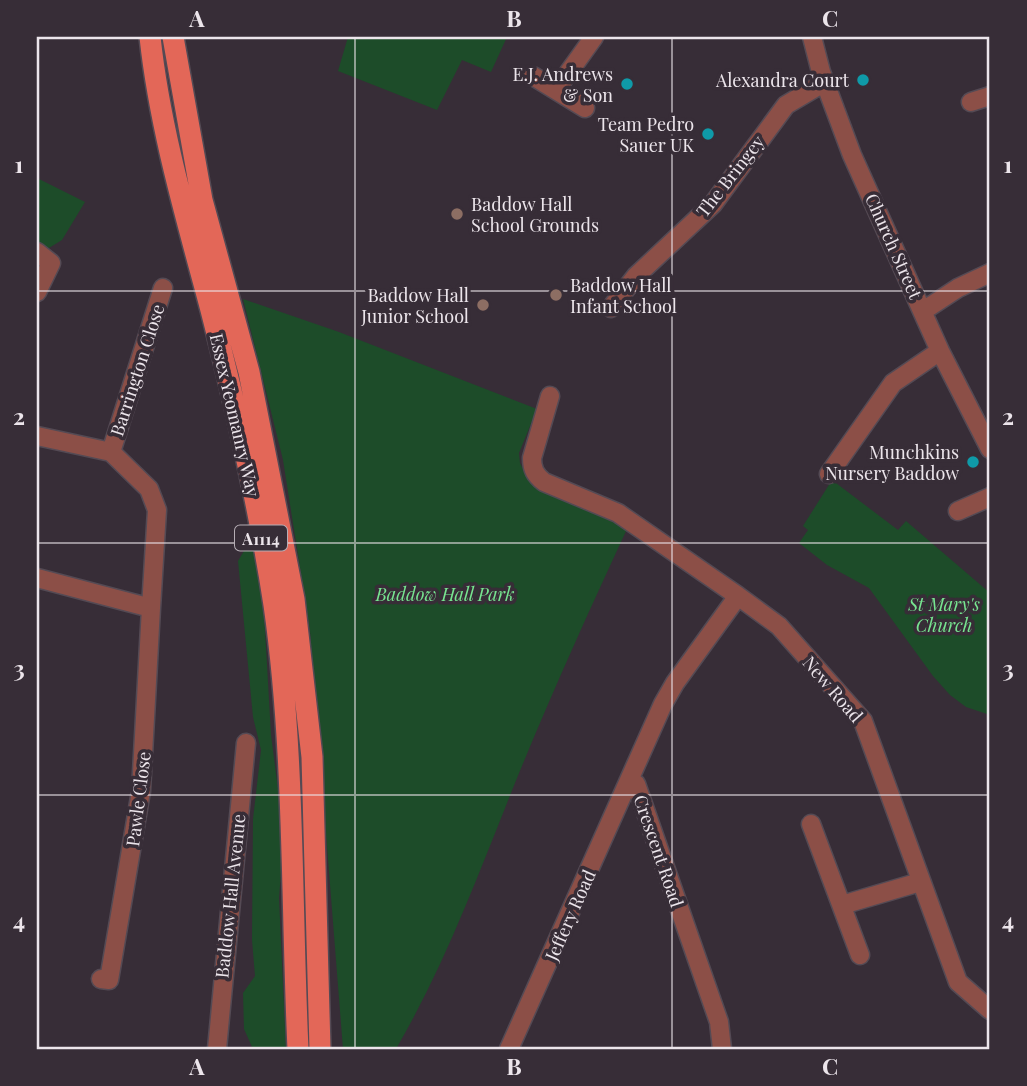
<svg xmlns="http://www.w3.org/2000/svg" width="1027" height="1086" font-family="'Playfair Display',serif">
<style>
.green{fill:#1d4c29}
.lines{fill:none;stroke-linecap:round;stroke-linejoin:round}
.minor-casing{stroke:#544a54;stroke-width:21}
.major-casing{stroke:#544a54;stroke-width:24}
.minor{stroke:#8c4f47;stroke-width:18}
.major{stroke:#e36758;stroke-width:21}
.grid{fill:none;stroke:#ece5eb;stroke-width:2;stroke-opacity:0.55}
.culture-dot{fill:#0f9aa8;stroke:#372d37;stroke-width:2.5}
.education-dot{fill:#8d6e63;stroke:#372d37;stroke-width:2.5}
.labels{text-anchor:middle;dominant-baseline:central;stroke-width:7;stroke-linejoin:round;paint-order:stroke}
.shield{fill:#372d37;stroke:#b6aeb5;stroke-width:2}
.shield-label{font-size:16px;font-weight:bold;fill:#ece5eb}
.poi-label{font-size:18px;fill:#ece5eb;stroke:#372d37;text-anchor:end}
.street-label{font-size:18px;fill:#ece5eb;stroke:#372d37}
.park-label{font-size:18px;font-style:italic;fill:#77e590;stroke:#372d37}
.neatline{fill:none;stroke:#ece5eb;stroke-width:2.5}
.grid-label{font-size:23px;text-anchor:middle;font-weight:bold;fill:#ece5eb}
</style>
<rect width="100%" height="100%" fill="#372d37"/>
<!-- green -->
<path class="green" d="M348 37H507L491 72 462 60 437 110 338 71Z
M37 178 85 202 62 240 39 254 37 252Z
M243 299 339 332 537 409 519 453 520 463 529 481 627 529C588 613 550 697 515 783 479 873 445 965 396 1049H343L310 631 283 460Z
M832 480 898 530 906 521 990 593V715L966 707 950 695 933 676 869 588 827 565 799 543 808 530 803 526Z
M251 539 262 576 271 735 284 835 279 898 286 1049H253L244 1029 243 993 255 976 252 940 253 819 261 750 253 717 238 561Z"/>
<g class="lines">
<defs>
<path id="minor" d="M812 37 821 72 852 155 940 351 990 449
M533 76 585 108
M556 90 594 37
M971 102 990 96
M37 252 51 263 37 292
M611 308 636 276 713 204 786 105 825 82
M923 311 958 288 990 273
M550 396 532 458C532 469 535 475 544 482L618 513 738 596 779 626 863 721 958 982 990 1010
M37 436 111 452 149 489 157 510 151 608 37 578
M111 452 163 288
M829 474 893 383 940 351
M958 511 990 497
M630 781 636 784 719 1022 722 1049
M811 824 860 955
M842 905 920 882
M101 979 109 980 141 791 151 608
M217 1049 246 743
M509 1049 663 704 675 683 738 596"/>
<path id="major" d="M150 37C160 130 187 220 211 310 236 407 259 506 274 605 295 752 291 901 298 1049
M173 37 202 200 249 372 294 599 312 757 320 1049"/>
</defs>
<!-- minor casing -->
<use href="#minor" class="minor-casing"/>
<!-- major casing -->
<use href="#major" class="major-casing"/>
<!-- minor -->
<use href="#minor" class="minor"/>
<!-- major -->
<use href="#major" class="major"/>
</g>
<!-- grid -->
<path class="grid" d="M355 37V1049M672 37V1049M37 291H990M37 543H990M37 795H990"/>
<!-- markers -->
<g class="culture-dot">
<circle cx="863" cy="80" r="7"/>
<circle cx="627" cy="84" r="7"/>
<circle cx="708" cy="134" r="7"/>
<circle cx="973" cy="462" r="7"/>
</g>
<g class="education-dot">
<circle cx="457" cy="214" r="7"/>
<circle cx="556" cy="295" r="7"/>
<circle cx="483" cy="305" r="7"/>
</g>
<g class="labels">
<!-- shield labels -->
<rect class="shield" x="235" y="525.5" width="52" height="25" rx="5"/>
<g class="shield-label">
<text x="261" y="538">A1114</text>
</g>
<!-- poi labels -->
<g class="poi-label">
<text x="613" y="74">E.J. Andrews<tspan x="613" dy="21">&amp; Son</tspan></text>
<text x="849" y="80">Alexandra Court</text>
<text x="694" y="124">Team Pedro<tspan x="694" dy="21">Sauer UK</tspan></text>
<text x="471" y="204" text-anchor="start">Baddow Hall<tspan x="471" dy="21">School Grounds</tspan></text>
<text x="570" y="285" text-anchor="start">Baddow Hall<tspan x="570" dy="21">Infant School</tspan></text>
<text x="469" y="295">Baddow Hall<tspan x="469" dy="21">Junior School</tspan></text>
<text x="959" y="452">Munchkins<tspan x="959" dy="21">Nursery Baddow</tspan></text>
</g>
<!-- street labels -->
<g class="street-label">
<text transform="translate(730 176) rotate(-52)">The Bringey</text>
<text transform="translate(894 246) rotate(66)">Church Street</text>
<text transform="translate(137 370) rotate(-72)">Barrington Close</text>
<text transform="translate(235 415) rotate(77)">Essex Yeomanry Way</text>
<text transform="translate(833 689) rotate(49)">New Road</text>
<text transform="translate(138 799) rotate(-83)">Pawle Close</text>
<text transform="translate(659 851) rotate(71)">Crescent Road</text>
<text transform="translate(230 896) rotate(-84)">Baddow Hall Avenue</text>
<text transform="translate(570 915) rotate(-66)">Jeffery Road</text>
</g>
<!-- park labels -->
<g class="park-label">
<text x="445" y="594">Baddow Hall Park</text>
<text x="944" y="604">St Mary's<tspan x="944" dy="21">Church</tspan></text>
</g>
</g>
<!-- border -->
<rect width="1027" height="1086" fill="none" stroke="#372d37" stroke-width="77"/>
<rect x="38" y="38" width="950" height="1010" class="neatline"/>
<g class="grid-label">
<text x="197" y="27">A</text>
<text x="514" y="27">B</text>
<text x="830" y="27">C</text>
<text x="19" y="173">1</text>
<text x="1008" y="173">1</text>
<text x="19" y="425">2</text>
<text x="1008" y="425">2</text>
<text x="19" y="677">3</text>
<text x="1008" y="677">3</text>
<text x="19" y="929">4</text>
<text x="1008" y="929">4</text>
<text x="197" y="1075">A</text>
<text x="514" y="1075">B</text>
<text x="830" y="1075">C</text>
</g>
</svg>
